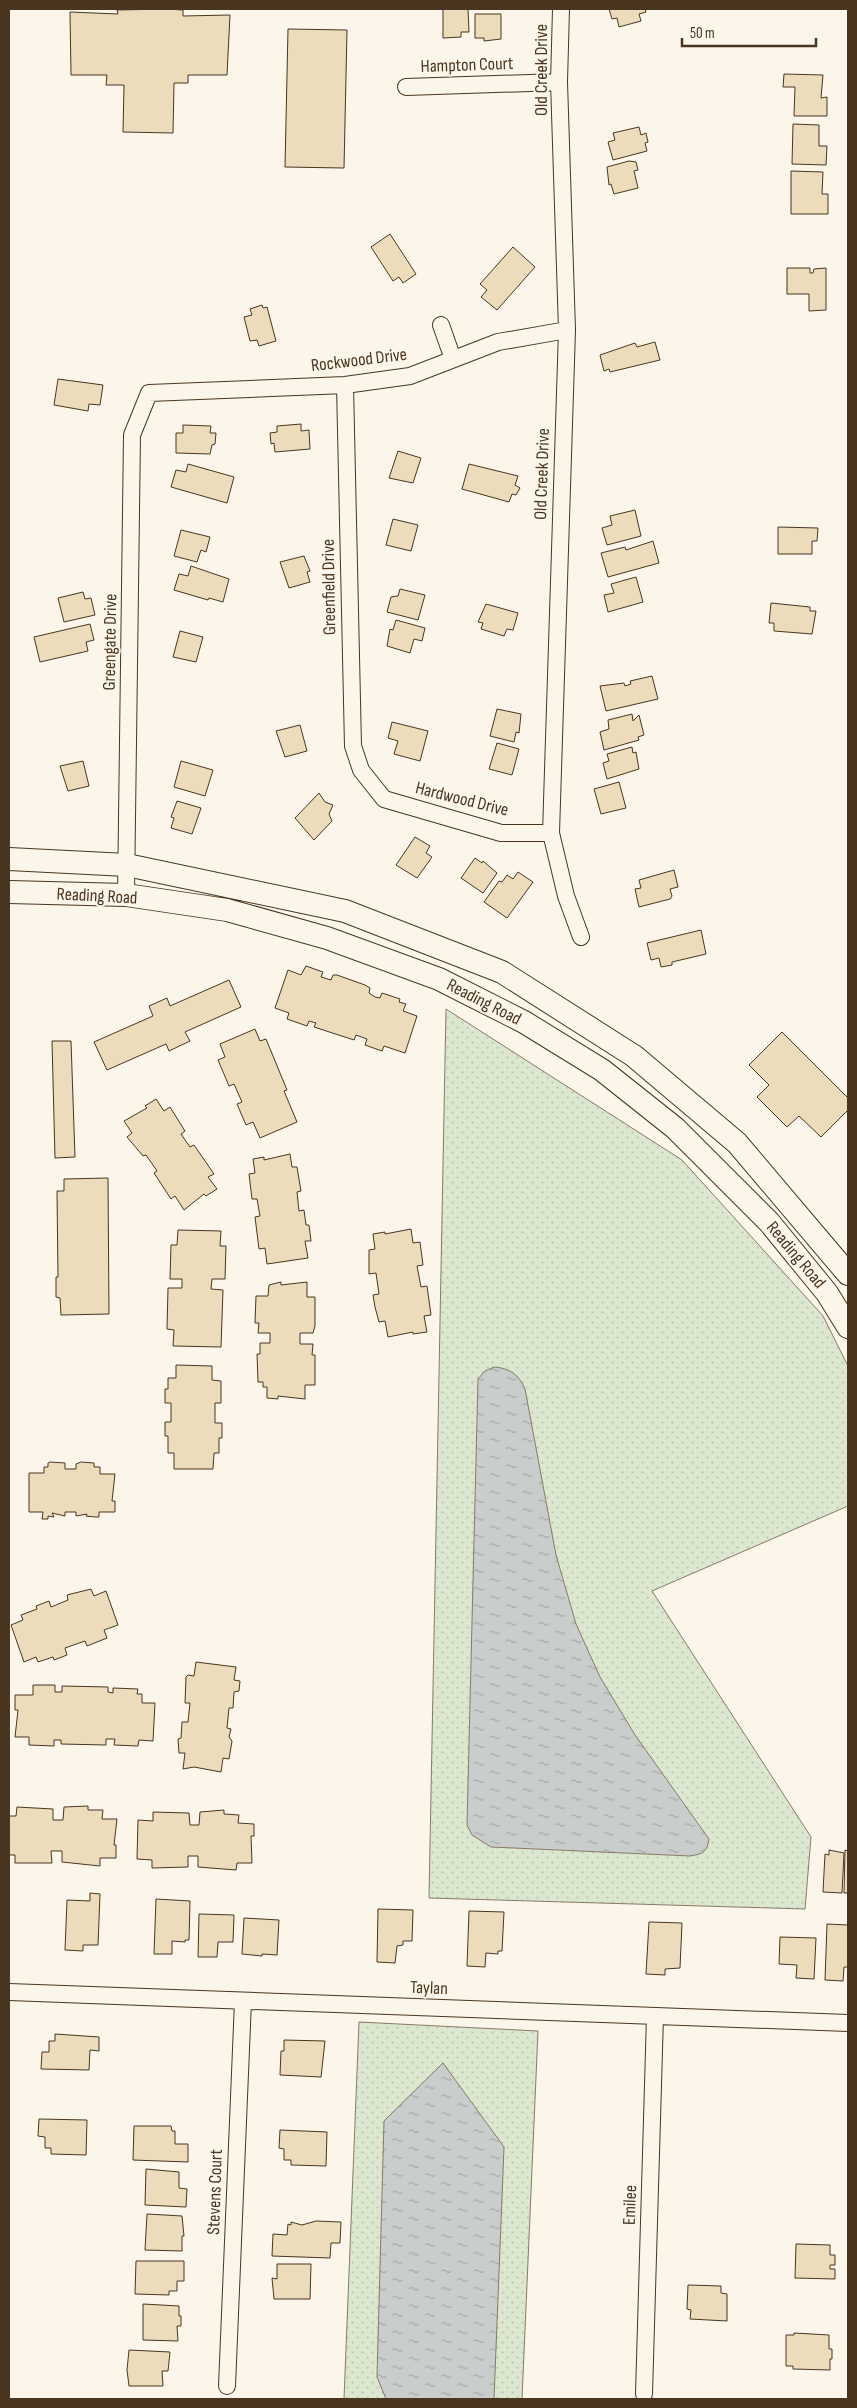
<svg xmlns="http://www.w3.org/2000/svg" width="857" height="2408" font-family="'Sofia Sans Condensed',sans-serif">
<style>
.grass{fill:url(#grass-dots);stroke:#887966}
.water{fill:url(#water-ripples);stroke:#887966}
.building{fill:#ecdcbc;stroke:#4a3520}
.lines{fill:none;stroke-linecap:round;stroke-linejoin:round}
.minor-casing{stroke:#4a3520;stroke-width:18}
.secondary-casing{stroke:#4a3520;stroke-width:24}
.minor{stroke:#fbf6e9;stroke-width:16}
.secondary{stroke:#fbf6e9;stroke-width:22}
.labels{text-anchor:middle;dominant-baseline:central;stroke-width:4;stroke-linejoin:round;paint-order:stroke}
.street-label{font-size:18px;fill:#4a3520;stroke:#fbf6e9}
</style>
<defs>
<pattern id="grass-dots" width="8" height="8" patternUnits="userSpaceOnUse" patternTransform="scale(1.25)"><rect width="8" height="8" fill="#dce7d0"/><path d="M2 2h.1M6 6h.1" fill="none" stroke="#bec7b2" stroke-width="1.8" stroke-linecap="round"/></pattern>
<pattern id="water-ripples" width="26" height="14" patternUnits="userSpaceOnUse" patternTransform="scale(1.25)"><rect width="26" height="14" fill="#c9cecd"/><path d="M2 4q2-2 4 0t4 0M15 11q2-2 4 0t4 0" fill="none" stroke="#a5a8a6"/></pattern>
</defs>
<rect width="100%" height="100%" fill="#fbf6e9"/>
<!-- grass -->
<path class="grass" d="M446 1009 682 1160 823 1316 848 1366V1506L652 1591 811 1837 805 1909 429 1898Z
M359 2022 538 2031 522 2399H344Z"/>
<!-- water -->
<path class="water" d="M494 1367C510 1368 519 1375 525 1389L556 1555 576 1624 600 1677 635 1735 709 1839C707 1852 703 1854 690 1856L491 1847 472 1835 467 1825 478 1379 485 1371Z
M443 2063 504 2147 494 2399H386L377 2377 384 2121Z"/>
<!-- building -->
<path class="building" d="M168 9 183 10V16L230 15 227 75H188V83H174L173 133 123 132 124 85H106L107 75H71L70 12 118 14 117 10Z
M443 9H468L469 32H461V37L443 38Z
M609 9H645L646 12 639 14 641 21 619 27 617 18 612 19Z
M475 14H501V39L484 41V38H475Z
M288 29 347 30 344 168 285 167Z
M784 74 823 75 821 98 827 97V116H794L795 87H783Z
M793 124 819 125V146H827L826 165 792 164Z
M639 127 641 135 646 133 648 142 645 143 647 151 613 160 608 142 615 140 613 133Z
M629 161 636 162 638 170 634 171 638 188 614 194 611 184 609 185 607 167Z
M791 171 823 172 822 194H828V214H791Z
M390 234 416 274 403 283 399 277 393 281 371 247Z
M513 247 535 267 497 310 481 297 487 290 480 284Z
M787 268H810V273H813L814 269 826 268V310L809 311V294H787Z
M262 305 263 308 267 307 276 341 259 346 257 340 250 341 244 317 252 315 250 309Z
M655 342 660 360 610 372 609 369 604 371 600 355 635 343 637 347Z
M58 379 103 385 100 405 89 404 88 411 54 405Z
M301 424V431L309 430 310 449 275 452 274 443 271 444 270 433 277 432V426Z
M183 425 211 426 210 433H216L215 444 212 445 210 454 176 453V433H183Z
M398 451 421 458 413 483 389 478Z
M188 464 234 477 227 503 171 487 176 470 186 472Z
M469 464 518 476 515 485 520 488 516 495 512 494 509 502 462 489Z
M635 510 641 536 607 545 602 528 612 525 610 516Z
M393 519 418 525 411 551 386 545Z
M778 527 818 528 817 541H812V554H778Z
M181 530 210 537 206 552 201 550 197 562 174 556Z
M653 541 659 563 608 577 601 553 625 547 626 550Z
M304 556 310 571 307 572 310 582 289 588 280 562Z
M191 566 229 579 223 602 209 598 208 600 174 590 179 574 188 576Z
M636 577 643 602 608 612 604 595 614 593 611 584Z
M400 589 425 595 418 620 387 612 391 597 398 596Z
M83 592 85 599 91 598 95 615 64 622 58 598Z
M771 603 810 607V611H816L812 634 774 631V623H769Z
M486 604 518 613 513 630 507 629 504 636 481 629 483 623 478 622Z
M396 620 425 628 422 641 414 639 410 653 387 646 390 629 393 630Z
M90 624 94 640 86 642 88 651 40 662 34 637Z
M180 631 203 637 196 662 173 657Z
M652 676 658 699 606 711 600 686 624 683 625 686 631 684 630 681Z
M497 709 521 714 519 733 516 732 514 742 490 736Z
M632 714 633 721 639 715 644 735 638 737 639 740 604 750 600 732 609 729 608 720Z
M392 722 428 731 420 761 394 754 398 741 388 738Z
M300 725 307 751 285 757 276 731Z
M497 743 519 749 512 775 489 769Z
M632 747 633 753 636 752 639 769 607 779 603 763 609 761 607 754Z
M83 761 89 786 68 791 60 766Z
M181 761 213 770 205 796 174 787Z
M619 782 626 808 601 814 594 789Z
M319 793 325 802 333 805 329 814 332 821 314 840 295 818Z
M177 801 201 808 192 834 171 828 174 818 171 817Z
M415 837 430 846 426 853 432 857 417 878 396 865Z
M475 858 482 863 483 861 497 873 483 893 461 878Z
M674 870 678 887 670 889 672 896 670 899 639 907 635 889 641 888 639 880Z
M518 872 533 882 507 918 484 902 499 881 502 882 507 875 513 879Z
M701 930 706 954 672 962V965L661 967 659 958 651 960 647 943Z
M306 966 323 972 321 977 331 980 333 975H337L365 985 370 988 369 993 375 997 380 998 382 993 400 999 399 1002 406 1004 403 1011 417 1016 405 1053 384 1046 382 1051 365 1045 367 1039 356 1035 354 1040 314 1027 316 1023 309 1021 307 1026 287 1019 289 1013 275 1008 288 970 301 975Z
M229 980 241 1007 185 1032 190 1041 169 1051 166 1044 107 1070 94 1042 153 1016 149 1006 167 998 170 1006Z
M255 1029 260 1041 266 1039 287 1090 284 1091 297 1122 260 1138 253 1122 246 1125 237 1104 242 1102 234 1084 229 1086 218 1060 225 1057 220 1044Z
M782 1032 848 1098V1110L821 1137 799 1116 787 1127 757 1097 769 1085 749 1065Z
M52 1041H71L75 1157 55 1158Z
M156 1099 164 1111 170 1107 185 1131 181 1134 190 1147 194 1145 214 1174 208 1177 217 1189 206 1196 204 1194 184 1210 175 1196 171 1199 154 1173 157 1171 146 1155 143 1156 127 1137 132 1133 124 1121 147 1108 145 1106Z
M290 1154 292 1167H297L301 1191 297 1192 299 1211 304 1210 306 1225H309L311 1241H305L308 1258 267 1264 265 1248 259 1249 255 1217 260 1216 257 1199H252L249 1174 255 1173 253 1159 264 1157V1160Z
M108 1178 109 1314 61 1315 60 1298 56 1297V1277H58L57 1191H64V1179Z
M411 1229 413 1243 420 1242 423 1265 417 1266 421 1287 427 1286 431 1315 424 1316 427 1332 413 1334V1332L388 1337 385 1321 379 1322 375 1307 373 1295 379 1294 376 1273 369 1274V1250L375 1249 373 1234 385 1232V1234Z
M178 1230 221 1231 220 1246H226L225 1279H212L211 1289 223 1290 221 1347 173 1346 174 1330 167 1329 168 1288H182V1279H170L171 1245H177Z
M281 1282V1285L307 1282V1297H315V1326L313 1333H300V1344H313L312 1355H315V1385H305V1399L278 1396V1399L267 1398V1387H263V1382H258L257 1354H260V1343H270V1333H258L259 1323H255L256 1296H268L269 1285Z
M176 1365 212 1366V1380L221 1381V1403H215V1423H222V1438H219V1453H214L213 1469H174V1453H168V1436H165V1422H171V1403H165V1389H168V1378H176Z
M50 1462 65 1463V1469H76V1464L81 1462 94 1463V1467H100V1474H115L112 1501H115V1512H99V1517H95L86 1516 87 1514 76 1516V1512H65V1516L52 1513 54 1517 48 1516V1519H42L43 1512H29V1473H44V1467H48V1463Z
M91 1589 94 1596 106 1591 118 1625 104 1630 107 1638 87 1646 85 1641 65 1648 67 1655 54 1660 53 1657 38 1662 36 1657 24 1662 11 1625 23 1620 21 1615 37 1609 36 1606 49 1601 51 1607 68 1600 67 1595Z
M196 1662 236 1667 234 1680 240 1681 239 1691 234 1692 233 1708H229L227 1728 231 1729 229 1737 232 1741 229 1759 223 1758 221 1772 194 1767 183 1769 185 1753H179L178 1739 181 1738 182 1722H188L190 1703H185L186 1677 188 1675 194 1676Z
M33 1685H55V1692H62V1686L108 1687V1692L113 1693V1688L138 1689 137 1694H142V1703H155L153 1741 139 1740 138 1746 114 1745 115 1739H106V1745L61 1744V1740H54V1746L29 1745V1737H15L18 1710H15V1695H33Z
M88 1806V1810H103L102 1819H117L114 1845H116V1858H100V1866L62 1862V1851H51L52 1863H15V1855H9V1816H16L17 1807 53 1809V1820H63L64 1807Z
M224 1810V1814L239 1815 238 1823 254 1824V1836H251L252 1863H237L236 1870 198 1867V1856H188V1867L152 1868V1860L137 1859 138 1820 153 1821V1812L189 1813 190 1825H199L200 1812Z
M829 1850 844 1853 842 1893 823 1892 825 1854 829 1855Z
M845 1850 848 1851V1893H844Z
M90 1893 100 1894 98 1945H83V1951L65 1950 67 1900 90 1901Z
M156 1899 190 1901 189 1940H185V1942L172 1941V1954H154Z
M378 1909 413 1910 412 1941H403V1945L397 1946 395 1963 377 1962Z
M469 1911 504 1912 502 1951H498V1954L486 1953 485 1967 467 1966Z
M199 1914 234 1915 233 1942H218L217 1957H198Z
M244 1918 279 1920 277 1955 262 1954V1956L242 1954Z
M649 1922 682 1923 680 1968 665 1969V1975L646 1974Z
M827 1924 848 1925V1967H844L843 1981 825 1980Z
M780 1937 816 1938 814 1979 796 1978 797 1965 779 1964Z
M55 2034 99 2037V2051L90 2050 89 2070 41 2069 42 2052H49V2041H55Z
M284 2040 325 2041 321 2077 280 2075 281 2051H284Z
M39 2119 87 2120 86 2155 51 2154V2148H45V2137L38 2136Z
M134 2126H171L172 2131H175V2144H188V2162L133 2160Z
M280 2130 327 2132 326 2166 291 2165V2160H284V2149L279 2148Z
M146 2169 179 2172V2188L187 2189 186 2207 145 2205Z
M147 2214 182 2216 184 2236H182V2251L145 2250Z
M316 2221 341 2222 340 2243H331L330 2258 272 2256 273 2234 287 2235 288 2224 291 2225V2222L302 2225Z
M796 2244 830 2245V2255H835V2265H830V2269H835V2279L795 2278Z
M136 2261H184V2281H177V2291H169V2295L135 2294Z
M277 2264H311L310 2299H274L272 2278 277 2279Z
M688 2285 721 2286V2293L727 2294V2321L690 2319 691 2310 687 2309Z
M143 2304 179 2306V2316H181V2326H177L178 2341 143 2340Z
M794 2333 829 2335V2349H832V2359H830V2370L793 2369V2366H786V2335H794Z
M129 2350 170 2352 168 2371H162L163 2386H129L127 2370Z"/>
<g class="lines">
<defs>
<path id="minor" d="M561 9 559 82 567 330 551 833 566 896 581 937
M406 87 559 82
M441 325 453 359
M345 385 353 746 361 770 384 799 501 833H551
M126 895 132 435 149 393 345 385 410 376 498 342 567 330
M9 1992 848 2023
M227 2386 243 2001
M644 2394 655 2016"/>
<path id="secondary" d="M9 859 127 865 345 911 502 972 634 1056 737 1143 848 1274
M9 892 126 895 227 910 327 938 439 979 524 1022 602 1070 675 1128 769 1222 827 1293 848 1327"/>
</defs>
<!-- minor casing -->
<use href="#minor" class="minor-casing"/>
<!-- secondary casing -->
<use href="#secondary" class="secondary-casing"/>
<!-- minor -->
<use href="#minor" class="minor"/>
<!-- secondary -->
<use href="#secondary" class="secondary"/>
</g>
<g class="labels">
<!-- street labels -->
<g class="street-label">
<text transform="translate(467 65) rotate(-2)">Hampton Court</text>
<text transform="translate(541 70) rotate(-90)">Old Creek Drive</text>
<text transform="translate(359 360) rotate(-7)">Rockwood Drive</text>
<text transform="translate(542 474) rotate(-88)">Old Creek Drive</text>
<text transform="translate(329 587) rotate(-91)">Greenfield Drive</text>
<text transform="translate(110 642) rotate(-89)">Greengate Drive</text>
<text transform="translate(462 799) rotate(14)">Hardwood Drive</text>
<text transform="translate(97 896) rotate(3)">Reading Road</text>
<text transform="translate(484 1002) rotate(27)">Reading Road</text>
<text transform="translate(796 1255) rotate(50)">Reading Road</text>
<text transform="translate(429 1988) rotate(2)">Taylan</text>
<text transform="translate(215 2192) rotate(-88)">Stevens Court</text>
<text transform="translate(630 2205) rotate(-88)">Emilee</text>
</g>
</g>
<!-- border -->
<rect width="857" height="2408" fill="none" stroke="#4a3520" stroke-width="20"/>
<!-- scale -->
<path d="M682 38v8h134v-8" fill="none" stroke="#4a3520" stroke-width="2.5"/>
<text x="690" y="38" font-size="15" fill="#4a3520" stroke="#fbf6e9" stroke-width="4" paint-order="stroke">50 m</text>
</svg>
